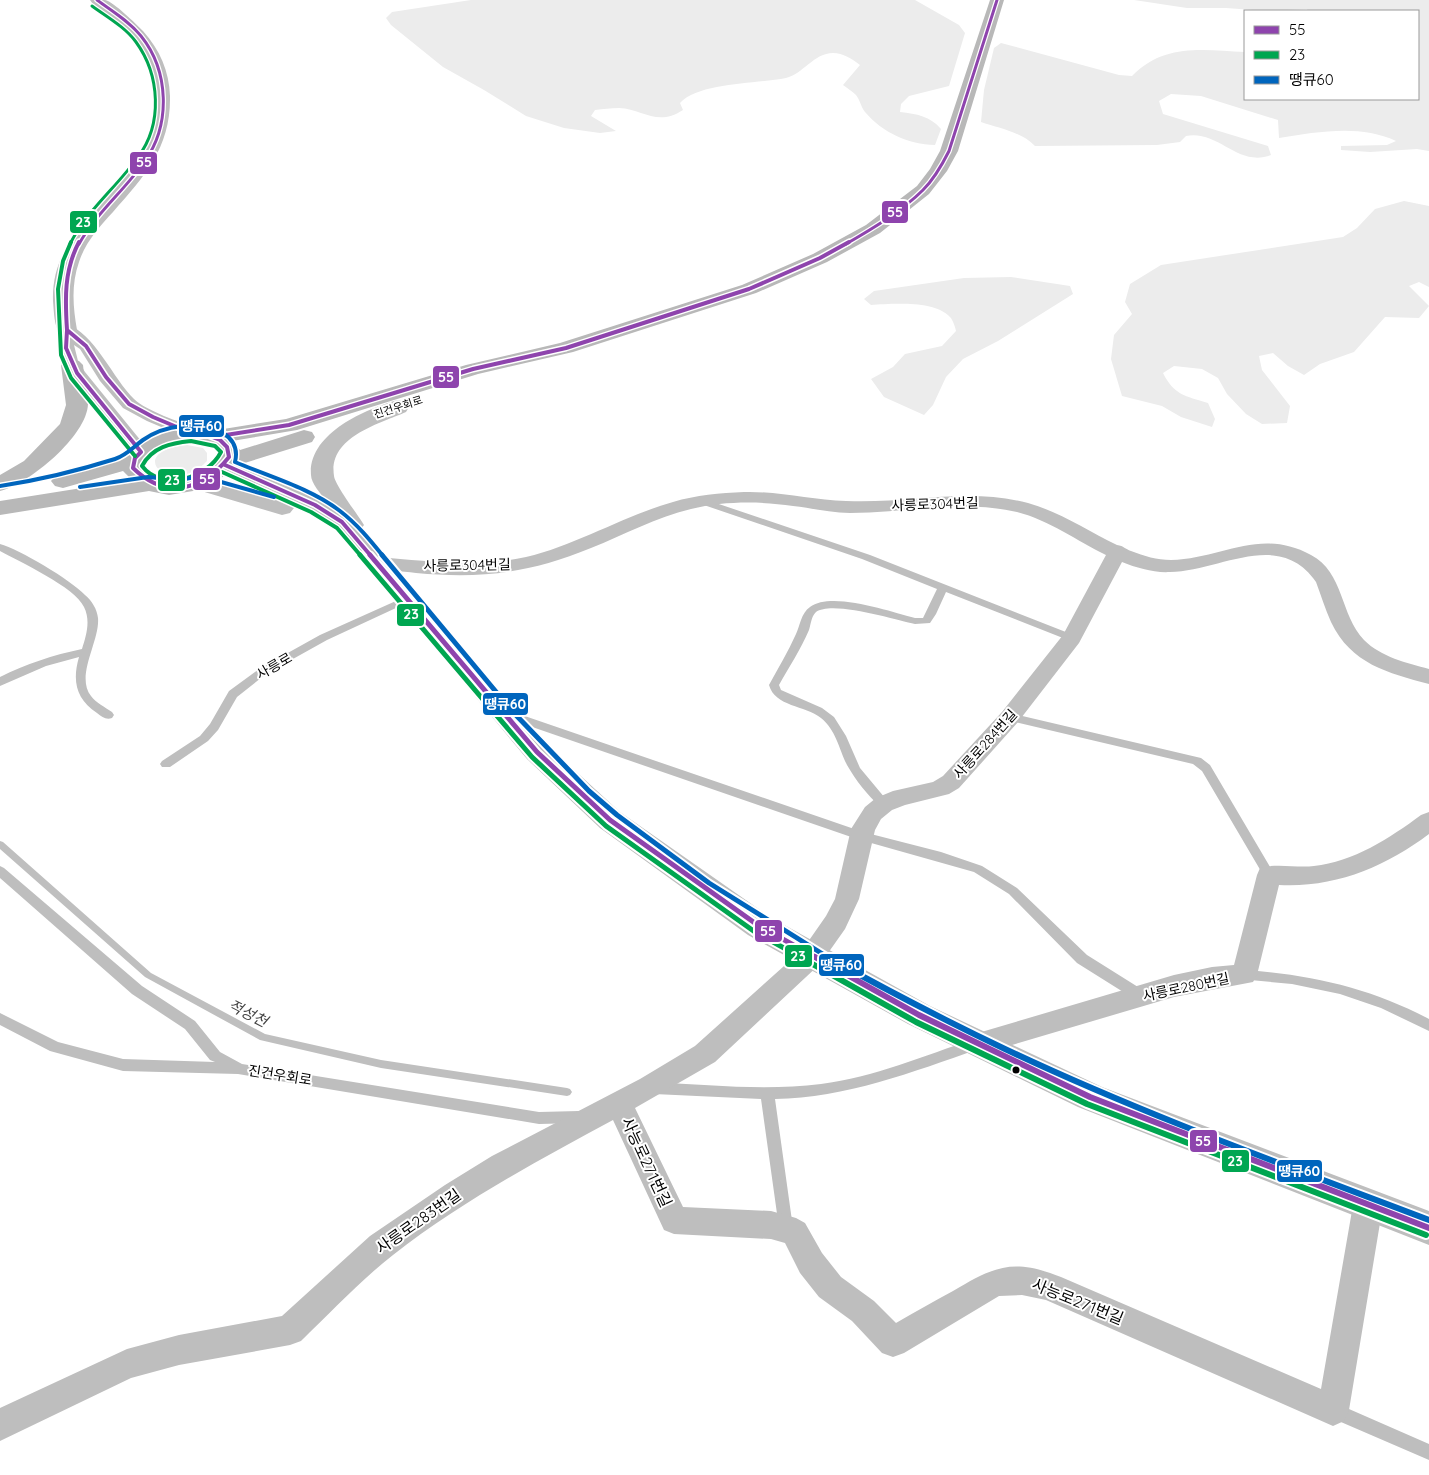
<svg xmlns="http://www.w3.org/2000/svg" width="1429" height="1475" font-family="Quicksand,'Noto Sans KR',sans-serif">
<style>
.green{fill:#ececec}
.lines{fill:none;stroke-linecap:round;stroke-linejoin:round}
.stream{fill:#bfbfbf;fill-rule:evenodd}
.service{fill:#bebebe;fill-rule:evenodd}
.minor{fill:#bebebe;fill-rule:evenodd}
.tertiary{fill:#bebebe;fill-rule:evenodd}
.secondary{fill:#b8b8b8;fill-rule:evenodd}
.bus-1-far3-casing{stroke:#fff;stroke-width:5.5}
.bus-1-far2-casing{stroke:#fff;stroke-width:7}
.bus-1-far1-casing{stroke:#fff;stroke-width:9}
.bus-1-casing{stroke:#fff;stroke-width:10}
.bus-2-far3-casing{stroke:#fff;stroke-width:5.5}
.bus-2-far2-casing{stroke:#fff;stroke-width:7}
.bus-2-far1-casing{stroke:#fff;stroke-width:9}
.bus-2-casing{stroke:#fff;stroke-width:10}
.bus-3-far2-casing{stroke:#fff;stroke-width:7}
.bus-3-far1-casing{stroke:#fff;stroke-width:9}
.bus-3-casing{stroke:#fff;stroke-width:10}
.bus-1-far3{stroke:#8e44ad;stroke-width:3}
.bus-1-far2{stroke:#8e44ad;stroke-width:4}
.bus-1-far1{stroke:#8e44ad;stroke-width:5}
.bus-1{stroke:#8e44ad;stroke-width:6}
.bus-2-far3{stroke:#00a651;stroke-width:3}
.bus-2-far2{stroke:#00a651;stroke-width:4}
.bus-2-far1{stroke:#00a651;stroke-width:5}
.bus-2{stroke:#00a651;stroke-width:6}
.bus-3-far2{stroke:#0065bd;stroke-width:4}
.bus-3-far1{stroke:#0065bd;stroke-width:5}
.bus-3{stroke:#0065bd;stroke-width:6}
.bus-dot{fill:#000;stroke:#fff;stroke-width:2}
.labels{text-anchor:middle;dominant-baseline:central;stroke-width:4;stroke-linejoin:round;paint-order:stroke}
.far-street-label{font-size:11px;fill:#000;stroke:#fff}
.street-label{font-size:14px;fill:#000;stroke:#fff}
.water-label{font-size:15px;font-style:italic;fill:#444;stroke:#fff}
.near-street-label{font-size:16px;fill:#000;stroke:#fff}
.line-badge{stroke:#fff;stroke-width:2}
.badge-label{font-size:14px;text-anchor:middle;font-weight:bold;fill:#fff}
</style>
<rect width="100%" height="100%" fill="#fff"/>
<!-- green -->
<path class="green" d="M471 0H915L959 25 965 33 949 86 909 96 901 104 900 112C917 114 930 116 941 129L935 145C908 144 883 133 865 112 861 107 860 100 856 95 852 91 847 88 843 85L860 65C852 59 843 53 833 53 814 53 803 74 786 78 758 84 700 82 680 103L683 110C657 127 643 109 619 108 611 108 603 109 595 110L591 116 616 131 600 133 564 128 526 116 484 90 443 67 391 25 386 18 392 12Z
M1134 0H1429V151L1417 149 1370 152 1341 150V146L1387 145 1396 141C1360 124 1317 132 1279 138L1278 120 1201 96 1171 94 1159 101 1163 114 1268 146 1271 155C1238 168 1219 130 1186 136L1180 142 1157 145 1035 146C1022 132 998 128 981 122L984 90 994 48 1001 43 1119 75 1132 76C1164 43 1203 50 1245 52V99H1418V11H1308L1307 9 1267 11 1226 8H1187Z
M1404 201 1429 206V287L1419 282 1409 286 1429 306 1419 318 1385 317 1354 352 1320 364 1304 375 1288 366 1273 353 1259 356 1262 370 1290 406 1287 423 1262 424 1246 414 1227 394 1218 378 1202 369 1174 366 1163 373C1174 395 1185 396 1208 403L1215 419 1212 427 1181 417 1162 406 1122 396 1111 359 1114 335 1132 314 1125 302 1130 284 1161 265 1343 237 1357 228 1375 209Z
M1011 277 1070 286 1073 294 998 341 963 359 946 377 933 405 924 415 884 397 871 379 893 367 905 354 942 346 956 331C955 327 953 320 950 317 934 300 892 304 871 305L864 299 874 291 964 278Z
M187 445 203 448 207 453V461C172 499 121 452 187 445Z"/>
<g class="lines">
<!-- stream -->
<path class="stream" d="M0 841 3 842 151 973 265 1034 381 1060 567 1088 570 1089 572 1092 570 1095 567 1096 381 1068 260 1040 145 977 0 849Z"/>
<!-- service -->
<path class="service" d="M701 498 870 555 1076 636 1077 638 1076 640H1068L946 592 936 614 930 623 915 624C896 620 832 600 816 612 811 617 811 624 809 630 801 649 789 667 779 685L781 690 822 708 834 717 846 736 860 768 890 804 888 807H880C867 794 856 781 847 765 839 749 836 730 821 718 805 705 775 707 769 685 778 668 788 652 796 634 800 626 801 613 810 607 832 591 890 612 915 618H923L937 589 862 559 698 503 696 501Z
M0 544C19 549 71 580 85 595 92 601 97 609 98 618 100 641 75 676 91 696 96 703 105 707 112 712L114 715 112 718C106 720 102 717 97 713 76 699 72 681 79 657L46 666 0 686V677C26 664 53 655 82 649 86 636 91 621 84 607 75 587 20 562 0 551Z
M407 596 411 597 412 599 411 601 327 640 266 674 237 697 218 730 208 741 170 767H162L160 764 162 761 200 736 210 724 229 691 259 669 320 635Z
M513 712 863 832 941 852 982 866 1017 888 1087 955 1146 992 1148 996 1146 1000 1141 1001 1136 1000 1077 963 1009 894 974 872 857 839 509 719 507 716Z
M1010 713 1201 758 1210 765 1273 872 1275 875 1273 878H1265L1202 771 1193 764 1006 720 1004 717 1006 714Z
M0 866 4 868 142 986 195 1021 220 1052 242 1064 539 1112 579 1111 584 1113 586 1117 584 1121 579 1123 539 1124 238 1074 123 1071 50 1051 0 1025V1013L58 1042 123 1059 215 1062 210 1060 185 1029 132 994 0 878Z
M1244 970C1309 974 1371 988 1429 1019V1031L1381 1008 1340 994 1292 984 1239 979 1238 975 1239 971Z
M974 1039 979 1041 981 1045 979 1049C912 1072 846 1098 775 1099L793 1228 791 1233 786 1235 781 1233 779 1228 761 1099 654 1094 649 1092 647 1088 649 1084 654 1082C709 1085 766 1091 821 1084 874 1077 924 1056 974 1039Z
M1333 1402 1429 1444V1460L1327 1416 1325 1410 1327 1404Z"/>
<!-- minor -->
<path class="minor" d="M67 325C93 331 114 380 134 399 148 412 179 421 197 429L200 433 197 437 191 438 185 437 147 421 123 408 100 381 80 349 74 345 78 361 85 372 150 452 148 456 141 458 134 456C116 431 39 359 61 326Z
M744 492C779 491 812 500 846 501 908 504 968 487 1028 503 1060 512 1088 531 1117 545 1124 546 1125 549 1131 551 1144 556 1157 560 1171 560 1222 559 1259 527 1311 555 1344 572 1340 615 1364 640 1381 657 1407 663 1429 669V684C1388 673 1351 664 1331 622 1325 609 1321 595 1316 582 1279 528 1219 572 1170 572 1154 573 1137 568 1122 562L1079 643 1018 722 959 788 949 794 905 805 892 810 881 819 875 830 859 899 845 929 821 963 715 1062 635 1108 683 1207 771 1211 796 1218 805 1223 822 1253 841 1277 874 1301 896 1323C915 1312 934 1301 953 1291 995 1266 1013 1258 1061 1277L1321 1389 1353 1205 1358 1196 1368 1192 1378 1196 1383 1205 1349 1410 1344 1421 1333 1426 1046 1300 1022 1295 999 1296 904 1353 893 1357 882 1353 852 1321 819 1297 800 1273 785 1243 771 1239 674 1234 664 1230 613 1120C537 1161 461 1202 393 1255 362 1279 330 1313 301 1341L290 1345 179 1365 131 1378 0 1441V1408L127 1349 179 1335 282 1316 370 1236 445 1185 492 1156 640 1079 695 1046 803 949 826 916 835 899 851 829 865 807 876 798 893 791 933 782 943 776 1002 712 1063 635 1106 555C1077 541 1049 520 1017 512 962 499 905 513 850 513 831 513 812 508 793 506 760 501 724 501 691 509 656 517 624 535 591 548 530 573 482 579 416 573 401 571 386 571 371 567L368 563 371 559 378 557C427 561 478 568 526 557 577 545 623 516 673 502 696 495 720 493 744 492Z
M1429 812V834C1385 867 1335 888 1279 885L1257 975 1253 982 1174 997 978 1055 969 1052 965 1044 969 1036 978 1033 1174 975 1212 967 1234 965 1257 875 1260 868C1277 863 1296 868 1314 866 1353 862 1390 838 1421 815Z"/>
<!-- tertiary -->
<path class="tertiary" d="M90 0C94 0 100 0 105 0 114 2 136 24 143 31 160 50 169 71 170 96 171 147 145 176 113 212 99 227 85 243 79 262 71 285 73 307 77 330L74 334 67 336 60 334C54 326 54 312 53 301 50 214 154 189 154 100 154 85 152 70 145 56 137 39 121 26 107 15 101 10 94 6 90 0Z
M398 400 406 402 409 407 406 412C379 424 328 437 334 476 335 485 358 515 364 525L361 529 547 745 620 812 770 917 930 1006 1102 1087 1429 1211V1245L1078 1107 908 1024 748 935 600 828 527 759 334 527 307 510 217 470 214 465 217 460 225 458 233 460 326 501C321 494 311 483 311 475 308 434 365 409 398 400Z
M199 476 290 503 294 508 290 513 282 515 191 488 187 483 191 478Z"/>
<!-- secondary -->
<path class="secondary" d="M990 0H1004L958 151 947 171 929 194 880 233 827 262 756 293 573 352 478 374 297 430 232 441 240 450 304 430 312 432 315 437 312 442 235 466 219 480 199 490 169 495 149 491 0 515V501L132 480 123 471 63 488 55 486 51 481 55 476 94 466 129 453 140 442 156 434 191 426 211 431 286 419 466 365 560 343 742 285 813 254 866 225 917 186 930 169 940 151ZM191 440 211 444 218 451C211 471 175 490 156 478 152 476 148 470 145 467 152 447 172 442 191 440Z
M72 359 79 361 83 365C84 377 88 391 88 404 87 436 29 484 0 491V475L24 461 60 424 66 405 61 365 65 361Z"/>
<defs>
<path id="bus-1-far3" d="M79 244C97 212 125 190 145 161 171 124 169 71 141 36 129 21 112 11 97 0
M846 244C872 229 902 211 923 190 934 179 942 165 949 151L997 0"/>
<path id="bus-1-far2" d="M67 330 86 346 106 377 129 404 153 417 191 433 207 435 220 440 227 447 229 457C202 491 166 500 133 468L135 458 141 452 77 373 66 348Z
M67 330C65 299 64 270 79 242
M213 437 289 425 473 369 566 348 749 289 820 258 849 242
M225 465 315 505 342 522 371 556"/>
<path id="bus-1-far1" d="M370 555 537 752 610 820 759 926 817 958"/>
<path id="bus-1" d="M815 957 919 1015 1090 1097 1429 1228"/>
<path id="bus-2-far3" d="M70 244C87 210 117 187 138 157 163 124 160 75 136 42 125 27 107 17 92 6"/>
<path id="bus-2-far2" d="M71 242 63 261 58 289 61 355 71 378 135 456
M191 441 215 446 221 452C207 479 162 492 142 466 152 447 171 443 191 441Z
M222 472 311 512 337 528 361 556"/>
<path id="bus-2-far1" d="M360 555 532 757 606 826 755 932 802 958"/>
<path id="bus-2" d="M800 957 916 1022 1087 1104 1426 1235"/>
<path id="bus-3-far2" d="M0 486C39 480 77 471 115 459 127 455 133 447 143 440 164 425 200 420 223 433 234 440 238 450 235 462 270 477 310 488 340 511 357 524 370 540 383 556
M80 487 148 477 180 480 200 476 274 497"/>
<path id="bus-3-far1" d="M382 555 512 711 589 791 617 815 709 883 829 958"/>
<path id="bus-3" d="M827 957C885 989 944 1020 1005 1049 1142 1114 1287 1166 1429 1220"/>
</defs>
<!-- bus-1-far3 casing -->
<use href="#bus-1-far3" class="bus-1-far3-casing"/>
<!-- bus-1-far2 casing -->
<use href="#bus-1-far2" class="bus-1-far2-casing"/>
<!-- bus-1-far1 casing -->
<use href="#bus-1-far1" class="bus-1-far1-casing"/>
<!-- bus-1 casing -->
<use href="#bus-1" class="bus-1-casing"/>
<!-- bus-2-far3 casing -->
<use href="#bus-2-far3" class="bus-2-far3-casing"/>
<!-- bus-2-far2 casing -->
<use href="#bus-2-far2" class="bus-2-far2-casing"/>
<!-- bus-2-far1 casing -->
<use href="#bus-2-far1" class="bus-2-far1-casing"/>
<!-- bus-2 casing -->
<use href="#bus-2" class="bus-2-casing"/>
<!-- bus-3-far2 casing -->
<use href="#bus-3-far2" class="bus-3-far2-casing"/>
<!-- bus-3-far1 casing -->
<use href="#bus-3-far1" class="bus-3-far1-casing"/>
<!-- bus-3 casing -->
<use href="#bus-3" class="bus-3-casing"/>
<!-- bus-1-far3 -->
<use href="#bus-1-far3" class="bus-1-far3"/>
<!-- bus-1-far2 -->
<use href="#bus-1-far2" class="bus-1-far2"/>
<!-- bus-1-far1 -->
<use href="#bus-1-far1" class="bus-1-far1"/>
<!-- bus-1 -->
<use href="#bus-1" class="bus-1"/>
<!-- bus-2-far3 -->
<use href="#bus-2-far3" class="bus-2-far3"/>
<!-- bus-2-far2 -->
<use href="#bus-2-far2" class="bus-2-far2"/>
<!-- bus-2-far1 -->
<use href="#bus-2-far1" class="bus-2-far1"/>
<!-- bus-2 -->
<use href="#bus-2" class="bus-2"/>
<!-- bus-3-far2 -->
<use href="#bus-3-far2" class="bus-3-far2"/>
<!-- bus-3-far1 -->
<use href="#bus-3-far1" class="bus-3-far1"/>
<!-- bus-3 -->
<use href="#bus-3" class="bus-3"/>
</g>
<!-- markers -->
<circle class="bus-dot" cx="1016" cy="1070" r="4.5"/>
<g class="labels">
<!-- far-street labels -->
<g class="far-street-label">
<text transform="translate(398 407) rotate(-18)">진건우회로</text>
</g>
<!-- street labels -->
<g class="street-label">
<text transform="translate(935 504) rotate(-2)">사릉로304번길</text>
<text transform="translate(467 565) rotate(-1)">사릉로304번길</text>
<text transform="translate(274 666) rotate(-30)">사릉로</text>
<text transform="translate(985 744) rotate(-48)">사릉로284번길</text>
<text transform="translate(1186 987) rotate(-12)">사릉로280번길</text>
<text transform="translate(280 1075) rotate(9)">진건우회로</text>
</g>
<!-- water labels -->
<g class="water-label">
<text transform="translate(248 1013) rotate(27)">적성천</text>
</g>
<!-- near-street labels -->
<g class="near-street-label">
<text transform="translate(647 1162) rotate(65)">사능로271번길</text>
<text transform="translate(418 1221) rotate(-35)">사릉로283번길</text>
<text transform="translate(1078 1301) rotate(22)">사능로271번길</text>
</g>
</g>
<g class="line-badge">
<rect x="129" y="151" width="29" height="24" rx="5" fill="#8e44ad"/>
<rect x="881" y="200" width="28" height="24" rx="5" fill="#8e44ad"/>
<rect x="69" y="210" width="29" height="24" rx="5" fill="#00a651"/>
<rect x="432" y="365" width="28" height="24" rx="5" fill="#8e44ad"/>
<rect x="178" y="414" width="47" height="24" rx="5" fill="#0065bd"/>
<rect x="192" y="467" width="29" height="24" rx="5" fill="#8e44ad"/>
<rect x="157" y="468" width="29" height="24" rx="5" fill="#00a651"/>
<rect x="396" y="603" width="29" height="24" rx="5" fill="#00a651"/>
<rect x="482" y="692" width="47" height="24" rx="5" fill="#0065bd"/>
<rect x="754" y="919" width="29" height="24" rx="5" fill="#8e44ad"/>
<rect x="784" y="944" width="29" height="24" rx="5" fill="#00a651"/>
<rect x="818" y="953" width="47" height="24" rx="5" fill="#0065bd"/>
<rect x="1189" y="1129" width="29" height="24" rx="5" fill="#8e44ad"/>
<rect x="1221" y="1149" width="29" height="24" rx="5" fill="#00a651"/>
<rect x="1276" y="1159" width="47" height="24" rx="5" fill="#0065bd"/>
</g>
<g class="badge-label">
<text x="144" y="167">55</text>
<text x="895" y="217">55</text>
<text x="83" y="227">23</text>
<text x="446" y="382">55</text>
<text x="201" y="431">땡큐60</text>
<text x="207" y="484">55</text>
<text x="172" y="485">23</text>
<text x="411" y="619">23</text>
<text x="505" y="709">땡큐60</text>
<text x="768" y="936">55</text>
<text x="798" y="961">23</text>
<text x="841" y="970">땡큐60</text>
<text x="1203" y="1146">55</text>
<text x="1235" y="1166">23</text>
<text x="1299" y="1176">땡큐60</text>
</g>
<!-- legend -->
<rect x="1244" y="10" width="175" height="90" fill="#ffffff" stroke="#999999"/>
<rect x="1254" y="26" width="25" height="8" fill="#8e44ad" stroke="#999999"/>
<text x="1289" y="35" font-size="15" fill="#000000">55</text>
<rect x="1254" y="51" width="25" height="8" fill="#00a651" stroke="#999999"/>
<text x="1289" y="60" font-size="15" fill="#000000">23</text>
<rect x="1254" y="76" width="25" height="8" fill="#0065bd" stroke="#999999"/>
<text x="1289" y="85" font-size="15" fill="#000000">땡큐60</text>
</svg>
